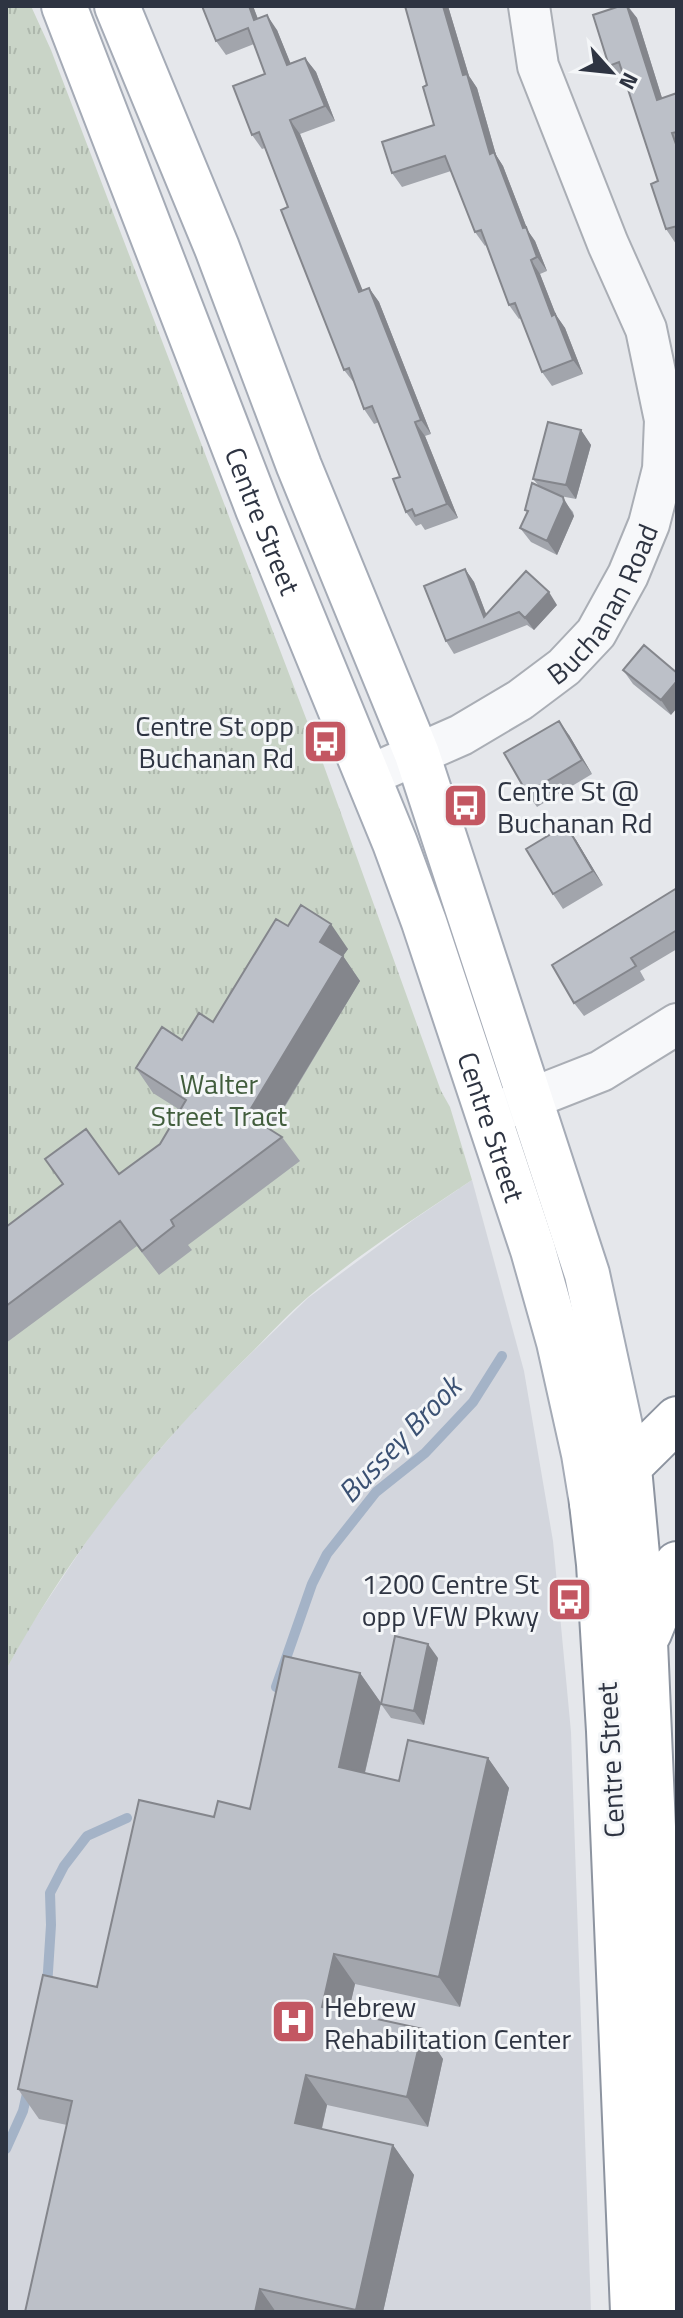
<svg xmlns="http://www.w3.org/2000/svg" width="683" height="2318" font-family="'Titillium Web',sans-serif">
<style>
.built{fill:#d3d6dd}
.grass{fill:url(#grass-tufts)}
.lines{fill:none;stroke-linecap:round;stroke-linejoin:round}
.stream{stroke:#a4b3c7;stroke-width:10}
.minor-casing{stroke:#aaaeb5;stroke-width:44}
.major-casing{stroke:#a5abb6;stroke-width:48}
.highway-casing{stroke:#8d94a0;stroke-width:48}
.minor{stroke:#f7f8fa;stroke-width:40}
.major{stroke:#fff;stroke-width:44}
.highway{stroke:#fff;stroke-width:44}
.wall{fill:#a2a5ac}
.shaded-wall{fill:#84868c}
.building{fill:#bcc0c8;stroke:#84868c;stroke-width:2}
.labels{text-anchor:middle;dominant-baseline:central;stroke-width:6;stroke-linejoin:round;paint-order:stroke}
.street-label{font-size:28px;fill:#2e3442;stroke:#f4f6f8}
.poi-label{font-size:28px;fill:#2e3442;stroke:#f4f6f8;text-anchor:end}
.park-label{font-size:28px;fill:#415d3c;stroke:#f4f6f8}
.water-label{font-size:30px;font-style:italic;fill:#3b5173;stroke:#f4f6f8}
</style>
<defs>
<pattern id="grass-tufts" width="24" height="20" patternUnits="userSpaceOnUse" patternTransform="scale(2)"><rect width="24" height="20" fill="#c9d4c7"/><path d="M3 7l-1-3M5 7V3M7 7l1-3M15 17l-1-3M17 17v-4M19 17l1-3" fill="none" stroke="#adb7ac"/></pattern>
</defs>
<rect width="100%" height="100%" fill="#e5e7eb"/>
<!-- built -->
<path class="built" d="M472 1180 524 1371 553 1541 571 1732 591 2312H6V1670L27 1631 108 1509 201 1402 308 1298 413 1220Z"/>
<!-- grass -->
<path class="grass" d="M6 6H31L51 50 320 755 441 1091 450 1107 472 1180C417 1217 359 1254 308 1297 288 1314 270 1334 251 1353 154 1447 71 1550 6 1670Z"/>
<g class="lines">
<!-- stream -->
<path class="stream" d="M276 1687 312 1584 327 1554 376 1492 425 1453 473 1402 502 1356
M47 1987 51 1925 50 1893 64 1866 87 1836 127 1818
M6 2149 23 2111 28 2089"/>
<defs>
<g id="minor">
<path id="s1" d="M368 776 461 735 520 700 564 667 596 633 628 575 649 524 663 469 665 420 646 329 608 244 538 66 529 6"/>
<path d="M489 1115 601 1071 677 1024"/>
</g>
<g id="major">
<path id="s2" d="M64 6 258 509 395 843 424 922 533 1250 559 1342 584 1454 592 1503"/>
<path d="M117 6 217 248 299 466 417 754 587 1274 629 1468"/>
</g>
<path id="highway" d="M629 1468 645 1642 674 2312
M649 1633 677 1564
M633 2312 609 1731 599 1564 592 1503 677 1419"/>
</defs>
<!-- minor casing -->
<use href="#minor" class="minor-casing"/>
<!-- major casing -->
<use href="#major" class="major-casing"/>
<!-- highway casing -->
<use href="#highway" class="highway-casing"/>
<!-- minor -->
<use href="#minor" class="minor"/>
<!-- major -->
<use href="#major" class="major"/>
<!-- highway -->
<use href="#highway" class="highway"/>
</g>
<!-- wall -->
<path class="wall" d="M253 6 258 19 277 30 290 63 305 58 316 72 335 121 300 134 362 290 369 288 379 302 431 434 425 436 458 518 425 530 421 524 416 526 406 512 400 477 379 422 374 424 364 409 355 384 344 370 288 207 265 148 262 149 252 135 265 74 254 44 226 55 216 41Z
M448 6 469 76 477 88 496 155 503 166 528 231 535 241 547 271 540 274 556 315 565 328 583 374 552 386 542 372 521 318 519 319 509 305 486 245 485 246 475 232 451 171 402 187 392 173 434 125 427 85Z
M620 6H628L637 18 662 98 677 93V243L676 244 666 229 658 181 624 78 619 80 609 66Z
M581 430 591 445 576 499 560 496 573 512 574 516 557 555 531 542 520 528 527 512 525 510 539 486 533 479Z
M465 569 474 582 486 614 557 605 534 630 527 625 454 654 446 641Z
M644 645 671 715 633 684 623 670Z
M569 735 592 774 537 807 527 793Z
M576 840 603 885 563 909 553 894Z
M677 888V949L640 971 645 980 584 1016 574 1003Z
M288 926 348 949 343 956 360 981 271 1130 282 1137 300 1161 188 1245 192 1250 159 1275 137 1246 6 1343V1227L63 1185 45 1159 119 1174 160 1144 180 1110 153 1093 136 1068 213 1022Z
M438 1658 424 1725 391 1718 381 1704Z
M360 1673 381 1703 365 1773 399 1781 488 1758 509 1788 460 2007 355 1984 348 2013 423 2029 443 2059 428 2127 327 2105 322 2129 393 2145 414 2175 383 2312H25L67 2125 39 2119 18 2089 97 1987 214 1817 250 1809Z"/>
<!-- shaded-wall -->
<path class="shaded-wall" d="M249 6H253L264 35 254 20Z
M443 6H448L469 76 477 88 496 155 503 166 528 231 535 241 547 271 537 257 523 228 490 154 463 75Z
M627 6 637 18 667 114 657 100Z
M267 15 277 30 297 79 287 65Z
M305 58 316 72 335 121 325 106Z
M290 120 300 134 369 306 359 292Z
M531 260 540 274 556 315 565 328 583 374 573 360 552 316Z
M369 288 379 302 431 434 421 420Z
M415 422 425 436 458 518 447 504Z
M581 430 591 445 576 499 566 485Z
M563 497 574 516 557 555 547 541Z
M465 569 474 582 490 624 484 617Z
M549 592 557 605 534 630 525 618Z
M677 681V708L671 715 661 700Z
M559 721 569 735 592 774 582 760Z
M566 825 576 840 603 885 593 871Z
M331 924 348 949 343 956 360 981 264 1140 247 1115 320 942Z
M428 1644 438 1658 424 1725 414 1711Z
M360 1673 381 1703 359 1797 339 1767Z
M488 1758 509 1788 460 2007 439 1977Z
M334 1954 355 1984 343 2037 322 2007Z
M423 2029 443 2059 428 2127 407 2097Z
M306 2075 327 2105 316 2153 295 2123Z
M393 2145 414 2175 383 2312H357L356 2310Z
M260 2289 276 2312H255Z"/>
<!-- building -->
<path class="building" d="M202 6H249L254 20 267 15 287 65 305 58 325 106 290 120 359 292 369 288 421 420 415 422 447 504 415 516 412 509 406 512 393 479 400 477 372 406 364 409 349 368 344 370 281 210 288 207 259 132 252 135 233 86 265 74 248 28 216 41Z
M405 6H443L463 75 467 74 490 154 494 152 523 228 526 227 537 257 531 260 552 316 555 314 573 360 542 372 515 303 509 305 481 230 475 232 445 156 392 173 382 142 434 125 423 87 427 85Z
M620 6H627L657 100 677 93V132L672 133 677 147V227V226L666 229 651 184 658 181 619 62 609 66 593 15Z
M548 422 581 430 566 485 533 479Z
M532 483 563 497 564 502 547 541 520 528 528 511 525 510Z
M465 569 484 617 526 571 549 592 525 618 519 612 446 641 424 586Z
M644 645 677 673V681L661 700 623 670Z
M559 721 582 760 527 793 504 753Z
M566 825 593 871 553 894 526 849Z
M677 888V930L631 958 636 966 574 1003 552 965Z
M301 905 331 924 320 942 343 956 247 1115 282 1137 171 1220 174 1226 142 1251 120 1221 6 1306V1227L63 1184 45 1159 86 1129 119 1174 160 1144 186 1100 136 1068 162 1027 182 1040 199 1013 213 1022 276 919 288 926Z
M395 1636 428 1644 414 1711 381 1704Z
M284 1656 360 1673 339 1767 399 1781 408 1740 488 1758 439 1977 334 1954 322 2007 423 2029 407 2097 306 2075 295 2123 393 2145 356 2310 260 2289 255 2312H25L72 2101 18 2089 43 1975 97 1987 139 1800 214 1817 218 1801 250 1809Z"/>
<!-- icons -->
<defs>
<symbol id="bus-square" viewBox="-11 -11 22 22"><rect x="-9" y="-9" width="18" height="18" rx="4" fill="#c35762" stroke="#f4f6f8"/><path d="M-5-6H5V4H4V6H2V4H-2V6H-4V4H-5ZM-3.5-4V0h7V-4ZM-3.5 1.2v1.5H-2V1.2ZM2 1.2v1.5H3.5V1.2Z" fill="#fff"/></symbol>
<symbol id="hospital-square" viewBox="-11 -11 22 22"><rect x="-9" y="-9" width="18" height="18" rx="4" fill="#c35762" stroke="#f4f6f8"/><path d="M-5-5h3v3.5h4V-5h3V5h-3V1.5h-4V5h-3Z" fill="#fff"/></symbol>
</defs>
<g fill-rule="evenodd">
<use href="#bus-square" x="300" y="716" width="51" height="51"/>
<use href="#bus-square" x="440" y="780" width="51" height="51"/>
<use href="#bus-square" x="544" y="1574" width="51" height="51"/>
<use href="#hospital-square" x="268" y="1996" width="51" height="51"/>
</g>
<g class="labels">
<!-- street labels -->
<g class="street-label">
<text stroke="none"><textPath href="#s2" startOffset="552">Centre Street</textPath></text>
<text stroke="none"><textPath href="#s1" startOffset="300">Buchanan Road</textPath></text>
<text stroke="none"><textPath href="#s2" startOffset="1200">Centre Street</textPath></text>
<text transform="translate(610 1760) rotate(-93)">Centre Street</text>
</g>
<!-- poi labels -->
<g class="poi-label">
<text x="294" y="725">Centre St opp<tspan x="294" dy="32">Buchanan Rd</tspan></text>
<text x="497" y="790" text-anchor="start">Centre St @<tspan x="497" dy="32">Buchanan Rd</tspan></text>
<text x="539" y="1583">1200 Centre St<tspan x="539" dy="32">opp VFW Pkwy</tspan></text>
<text x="324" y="2006" text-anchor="start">Hebrew<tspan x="324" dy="32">Rehabilitation Center</tspan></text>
</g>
<!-- park labels -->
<g class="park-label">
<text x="219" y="1083">Walter<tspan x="219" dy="32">Street Tract</tspan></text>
</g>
<!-- water labels -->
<g class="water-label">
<text transform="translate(399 1439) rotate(-46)">Bussey Brook</text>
</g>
</g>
<!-- border -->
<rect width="683" height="2318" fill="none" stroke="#2e3442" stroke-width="16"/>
<!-- north arrow -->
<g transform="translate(611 72) rotate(117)" stroke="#f4f6f8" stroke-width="6" paint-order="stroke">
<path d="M0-6L14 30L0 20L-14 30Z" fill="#2e3442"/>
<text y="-12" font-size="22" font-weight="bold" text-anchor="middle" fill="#2e3442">N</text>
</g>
</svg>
